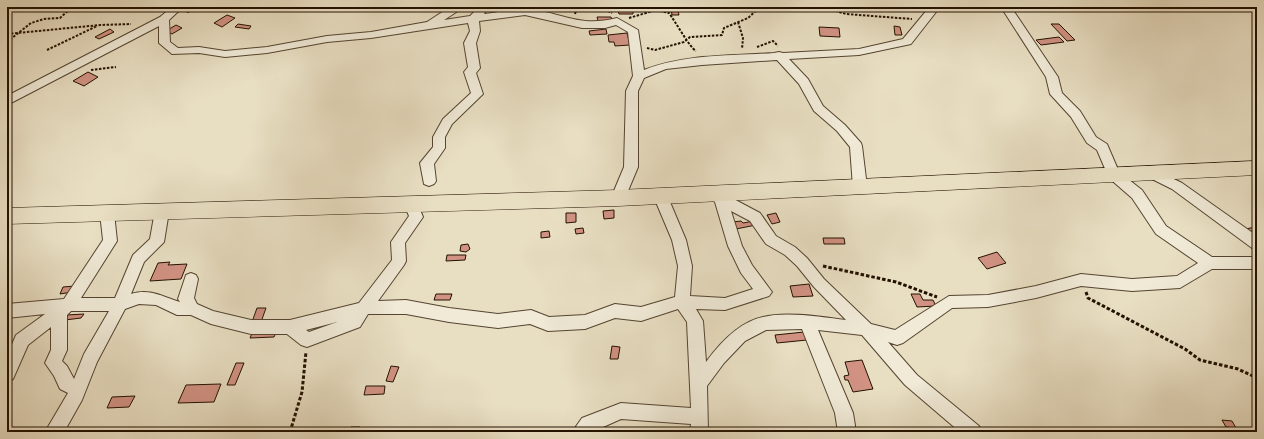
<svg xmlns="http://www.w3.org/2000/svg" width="1264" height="439" font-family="'Old Standard TT',serif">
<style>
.building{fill:#d19283;stroke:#231100}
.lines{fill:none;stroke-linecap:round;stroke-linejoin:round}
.minor-casing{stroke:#544430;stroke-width:2}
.highway-casing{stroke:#231100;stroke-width:1}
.path-far1{stroke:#231100;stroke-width:2;stroke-dasharray:2.5 1.5;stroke-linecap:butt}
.path{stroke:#231100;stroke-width:3;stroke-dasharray:3.5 2;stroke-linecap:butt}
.minor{fill:#f0ead7;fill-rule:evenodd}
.highway{fill:#e8dec2;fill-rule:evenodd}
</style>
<rect width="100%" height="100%" fill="#e8dec2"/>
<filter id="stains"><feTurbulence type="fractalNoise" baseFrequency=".005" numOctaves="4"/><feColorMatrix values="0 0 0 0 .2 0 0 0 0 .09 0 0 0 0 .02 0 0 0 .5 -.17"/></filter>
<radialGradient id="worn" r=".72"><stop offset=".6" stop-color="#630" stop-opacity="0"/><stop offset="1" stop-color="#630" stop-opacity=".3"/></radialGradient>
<!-- building -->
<path class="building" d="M677 7 679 15H672L671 8Z
M1071 7H1090L1091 9H1073Z
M633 10V14H619L618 11Z
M227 15 235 18 222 27 214 23Z
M597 17H611L613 23 598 21Z
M238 24 251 26 249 29 235 27Z
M1051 24H1059L1075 40 1067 41Z
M176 25 182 28 172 34 166 31Z
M894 26 900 27 902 35H895Z
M819 27 839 28 840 37 820 36Z
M110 29 114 32 99 39 95 37Z
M606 29 607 34 590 35 589 31Z
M627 33 630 45 615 46 614 42H609L608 35Z
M1059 37 1064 42 1041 45 1036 40Z
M88 72 98 77 84 86 73 81Z
M614 210V218L604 219 603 211Z
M566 213H576V222L566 223Z
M776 213 780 222 772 224 767 215Z
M741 221 743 223 754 221 756 225 736 229 733 222Z
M1256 227 1257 237 1245 229Z
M583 228 584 233 576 234 575 229Z
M549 231 550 237 541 238V232Z
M823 238H844L845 244H824Z
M468 244 470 249 466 252 460 251 461 245Z
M997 252 1006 263 987 269 978 258Z
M447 255H466L465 260 446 261Z
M170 262 168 265 187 264 181 279 150 281 158 263Z
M809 284 813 296 793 297 790 286Z
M75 286 72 292 60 294 63 287Z
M436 294H452L450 300H434Z
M911 294H920L923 300H933L936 306 917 307Z
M257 308H266L261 322H252Z
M84 314 81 318 65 320 67 315Z
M253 331H277L274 337 250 338Z
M804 332 807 340 777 343 775 335Z
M612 346 620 347 618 359H610Z
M862 360 873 389 853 392 848 380H845L844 376 849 375 845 362Z
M236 363H244L235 385H227Z
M391 366 399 367 393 382 386 381Z
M221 384 214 402 178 403 186 385Z
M366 386H385L384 394 364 395Z
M135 396 129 407 107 408 112 397Z
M1222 420 1232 421 1236 428 1226 427Z
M351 427H360L359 432H350Z"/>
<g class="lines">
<defs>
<path id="minor" d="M172 7H183L169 20 170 42 178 48 199 47 225 51 267 47 327 36 371 32 427 22 450 7H464L444 20 470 16 475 11 473 7H483L485 12 484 14C497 13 513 8 526 9 563 12 577 28 617 18L638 30 644 70C684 54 731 56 774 53L779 52 783 53 859 49 903 39 927 10H935L936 12 911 44 859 55 789 59 808 79 823 106 845 125 861 143 862 146 867 187 865 191 860 192 855 191 853 187 850 147 837 131 814 111 799 84 777 60 702 65 666 69 644 78 638 91V167L625 198 623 202 618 203 613 202 611 198 624 167 626 91 633 76 628 32 616 25 605 28H582L525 15 479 21 480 31 476 43 480 68 476 73 483 94 452 124 445 137V148L434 164 436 181 434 184 429 186 424 184 420 163 433 147V137L443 119 471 93 464 72 468 67 464 43 470 31 468 23 371 38 327 42 267 53 225 57 199 53 172 54 159 43V26L7 105V96L160 17Z
M1001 7H1011L1058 77 1062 93 1080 111 1096 137 1107 144 1119 172 1142 190 1166 226 1212 257H1257V269H1212L1180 288 1132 291 1081 286 1036 298 988 307 952 308 903 343 897 345 888 342 917 375 979 426 982 432H960L905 385 862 335 818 330 853 413 856 432H838L835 413 802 329 766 330 745 341 724 363 707 386 708 432H690L691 424 621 419 592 432H572L582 418 621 403 691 408 687 322 678 309 641 321 615 318 585 329 548 331 530 324 498 328 449 322 406 314H368L360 327 307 347 301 345 287 334H251L211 324 191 315H177L156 305 139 304 125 309 97 362 82 400 64 432H45L68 393 60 389 54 376 45 363 51 350V327L28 345 13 379 7 382V356L16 335 45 314 7 318V304L64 299 103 240 100 213 102 209 107 208 112 209 114 213 117 241 81 298H115L133 255 150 239 155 211 157 207 162 206 167 207 169 211 164 242 144 262 131 294C150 288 163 297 180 302L178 299 186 275 191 273 196 275 198 279 194 298 197 304 213 311 251 320H290L359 303 392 260 391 242 409 216 404 204 406 200 411 199 416 200 423 217 405 243 406 261 404 265 378 301 406 300 449 308 498 314 531 310 549 317 585 315 615 304 641 307 675 297 678 266 672 240 653 195 655 191 660 190 665 191 667 195 686 240 692 266 690 296 725 298 753 289 741 273 728 246 715 202 709 196 711 192 716 191 725 192 726 195 760 213 776 236 795 247 807 258 824 279 871 324 895 330 949 296 988 295 1036 286 1081 274 1132 279 1177 276 1198 263 1156 234 1132 198 1109 178 1097 150 1087 143 1071 117 1050 94 1046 77ZM731 211 750 221 766 244 785 255 797 266 814 287 846 320C823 317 785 311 763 317 739 322 720 343 706 362L703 321 696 309 725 310 769 296 772 292 752 265 742 246ZM71 311H109L84 354 74 379 67 366 62 361 67 350V315ZM337 322 309 332 306 330Z
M1151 168 1182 183 1257 236V250L1252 248 1172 189 1146 176 1144 173 1146 170Z"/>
<path id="highway" d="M1257 161V175L618 206 7 224V208L618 190Z"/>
</defs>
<!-- minor casing -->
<use href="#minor" class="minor-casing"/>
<!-- highway casing -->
<use href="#highway" class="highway-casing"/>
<!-- path-far1 -->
<path class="path-far1" d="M601 7 612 13
M776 7H823L846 14 912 19
M187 12 205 7
M575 14 577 7
M629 18 656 10 669 13C675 21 690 48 696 51
M738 22 743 38 742 49
M7 34 100 25 131 24
M7 42 31 23 44 19 60 18 72 7
M757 47 773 41 778 46
M647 48 655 50 684 42 690 37 722 35 724 28 748 18 760 7
M47 50 97 26
M7 61 10 82 8 88
M91 70 116 67"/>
<!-- path -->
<path class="path" d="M823 266 896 282 937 297
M1086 292 1088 298 1185 349 1200 360 1238 369 1257 378
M290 432 302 392 306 352"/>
<!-- minor -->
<use href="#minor" class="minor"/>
<!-- highway -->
<use href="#highway" class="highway"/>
</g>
<!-- margin -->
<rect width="1264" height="439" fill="none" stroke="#e8dec2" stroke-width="24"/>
<rect x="8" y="8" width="1248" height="423" fill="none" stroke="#231100" stroke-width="2"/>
<rect x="12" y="12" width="1240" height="415" fill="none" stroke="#231100"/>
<rect width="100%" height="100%" filter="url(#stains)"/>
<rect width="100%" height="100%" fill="url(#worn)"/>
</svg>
